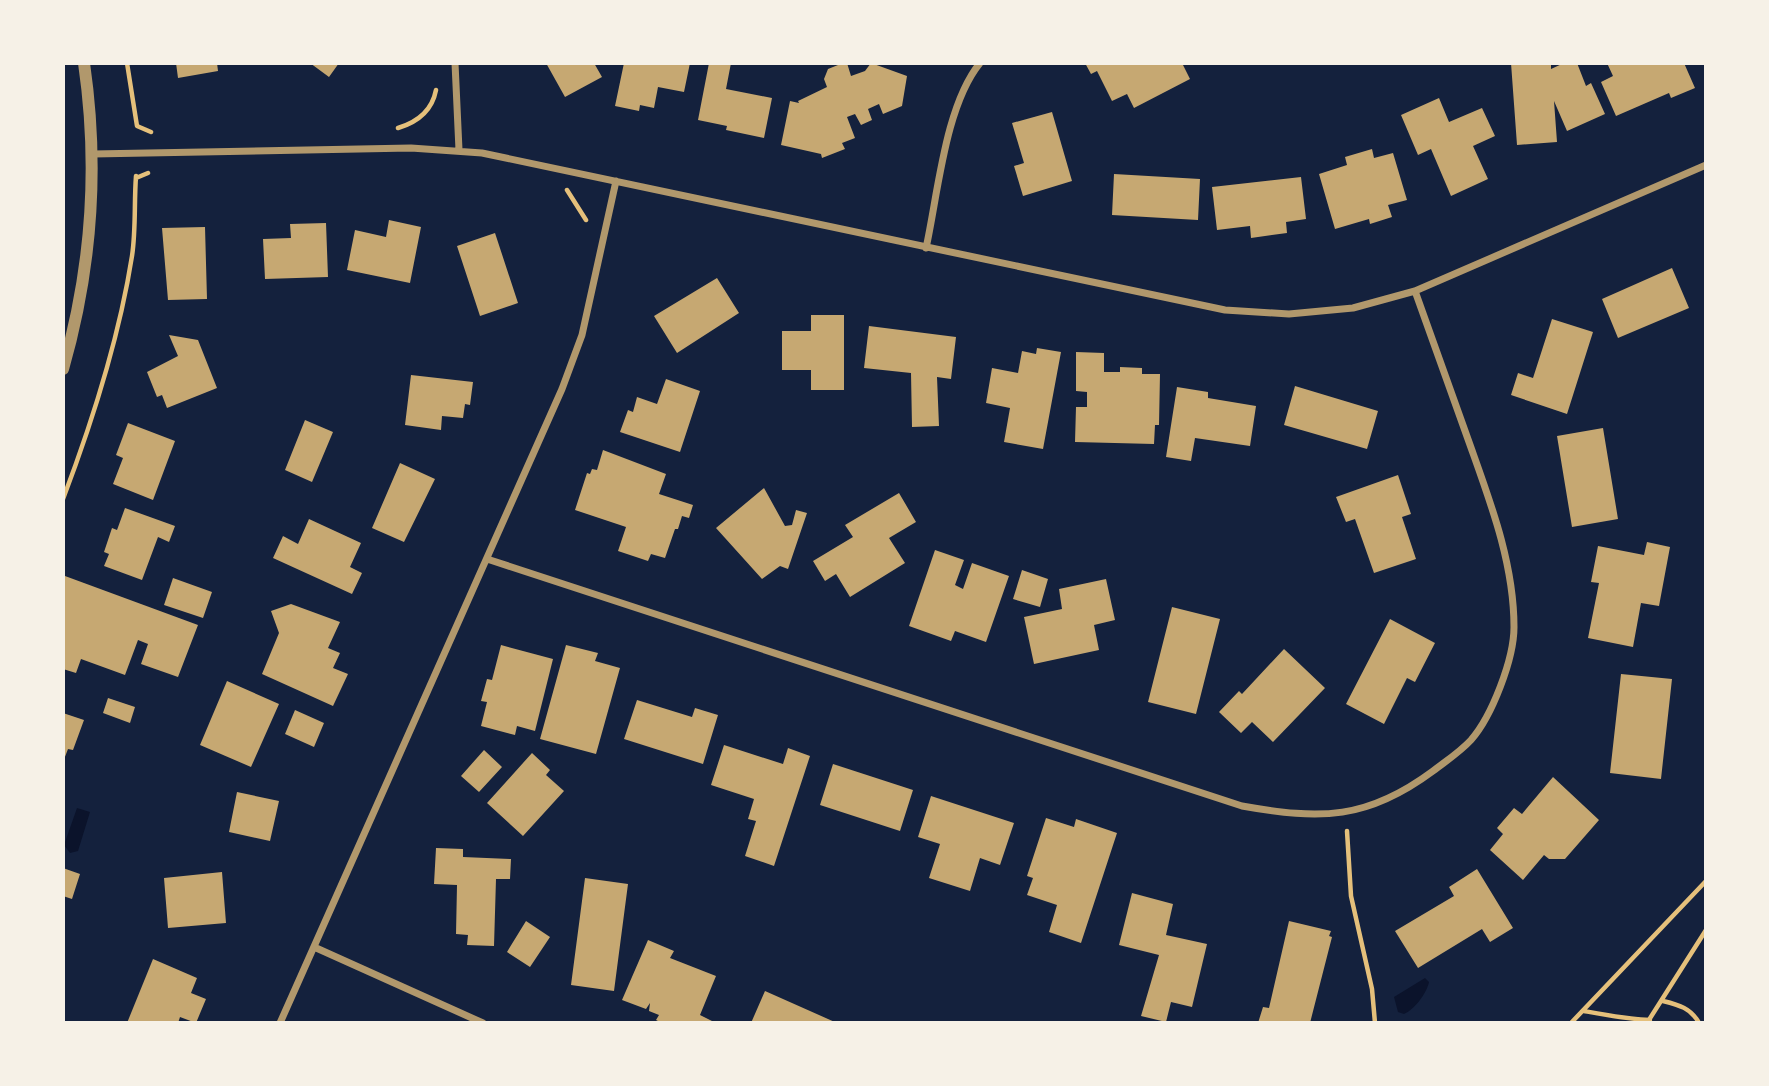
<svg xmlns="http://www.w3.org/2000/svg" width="1769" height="1086" font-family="Jost,sans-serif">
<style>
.water{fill:#0b132b}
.building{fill:#c6a872}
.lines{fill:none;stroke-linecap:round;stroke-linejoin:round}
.path{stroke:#e5c07b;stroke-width:4.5}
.minor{stroke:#b1986c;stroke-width:7}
.tertiary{stroke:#b1986c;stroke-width:12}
</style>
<rect width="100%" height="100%" fill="#14213d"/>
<!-- water -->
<path class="water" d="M77 808 90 812 78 851 70 853 64 845Z
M1425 978 1429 982C1427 993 1414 1010 1404 1014L1398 1012 1394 997Z"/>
<!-- building -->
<path class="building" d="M176 63H217L218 71 178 78Z
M310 63H339L329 77Z
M546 63H594L602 77 565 97Z
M624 63H690L684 92 658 87 654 108 640 105 639 111 615 106Z
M709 63H731L726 89 772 98 764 138 726 130 727 126 698 120Z
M843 63H847L851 76 865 71 871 63 907 76 902 106 883 114 879 104 868 109 872 120 861 125 855 114 847 117 855 138 842 143 845 149 822 158 821 154 781 145 790 101 799 103 798 101 827 87 824 79 828 69Z
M1085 63H1182L1190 79 1134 108 1127 94 1112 101 1097 71 1091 74Z
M1511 63H1551V69L1564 63H1577L1586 86 1591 83 1605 114 1567 131 1554 101 1557 142 1517 145Z
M1607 63H1684L1695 88 1671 98 1669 93 1616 116 1601 82 1613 76Z
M1439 98 1449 122 1482 108 1495 136 1473 146 1488 179 1451 196 1431 149 1418 155 1401 115Z
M1052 112 1072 181 1023 196 1014 166 1024 163 1012 123Z
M1372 149 1374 158 1393 153 1407 200 1388 205 1392 217 1370 224 1369 219 1335 229 1319 174 1347 165 1345 157Z
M1114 174 1200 179 1198 220 1112 215Z
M1301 177 1306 219 1286 222 1287 233 1251 238 1250 226 1217 230 1212 187Z
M389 220 421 227 410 283 347 270 355 230 386 237Z
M326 223 328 277 265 279 263 239 291 238 290 224Z
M205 227 207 299 168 300 162 228Z
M495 233 518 303 480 316 457 246Z
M1672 268 1689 308 1618 338 1602 299Z
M717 278 739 313 677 353 654 316Z
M811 315H844V390H811V370H782V331H811Z
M1552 319 1593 332 1567 414 1511 395 1518 373 1533 378Z
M869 326 956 337 951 379 937 377 939 426 912 427 911 373 864 368Z
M169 335 198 340 217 388 167 408 162 395 157 397 147 372 178 356Z
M1037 348 1061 352 1043 449 1004 442 1010 408 986 403 992 368 1018 373 1022 351 1036 354Z
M1076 352 1104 353V372H1120V367L1142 368V374H1160L1159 425H1155L1154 444 1075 442 1076 407H1087V392L1076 391Z
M411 375 473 382 470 405 465 404 463 418 442 416 441 430 405 425Z
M666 379 700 391 680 452 620 432 628 410 633 412 637 397 657 404Z
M1295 386 1378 411 1367 449 1284 425Z
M1177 387 1208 392V398L1256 406 1250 446 1195 438 1191 461 1166 457Z
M305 420 333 432 312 482 285 470Z
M128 423 175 441 153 500 113 484 123 458 116 455Z
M1603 428 1618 519 1572 527 1557 436Z
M603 450 666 474 659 494 693 505 689 518 682 516 678 529H675L665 558 651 554 648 561 618 551 626 527 575 510 587 473 590 474 592 469 597 470Z
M400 463 435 479 404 542 372 528Z
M1398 475 1411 514 1402 517 1416 559 1374 573 1355 519 1346 522 1336 497Z
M764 488 785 526 792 525 796 510 807 513 788 569 780 566 762 579 716 528Z
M899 493 916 522 889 538 905 563 850 597 836 574 825 581 813 561 853 537 845 525Z
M125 508 175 526 169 542 158 537 142 580 104 566 109 554 104 552 112 528 117 530Z
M309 519 361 543 350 567 362 573 352 594 273 558 283 536 298 544Z
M1647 542 1670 547 1659 606 1641 603 1633 647 1588 638 1599 583 1591 582 1598 546 1644 555Z
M935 550 964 560 955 585 963 589 972 563 1009 576 986 642 955 631 951 641 909 626Z
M1022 570 1048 579 1040 607 1013 599Z
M65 576 198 625 178 677 141 664 148 644 138 640 125 675 81 659 76 673 63 669Z
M173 578 212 592 203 618 164 605Z
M1106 579 1115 620 1094 625 1099 650 1034 664 1024 617 1062 609 1059 589Z
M291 604 340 622 328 648 340 653 333 668 348 674 333 706 262 674 279 633 271 611Z
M1172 607 1220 619 1196 714 1148 702Z
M1390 619 1435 643 1415 682 1407 678 1384 724 1346 704Z
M501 645 553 659 535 731 517 726 515 735 481 726 487 702 481 701 487 679 492 680Z
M566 645 598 653 595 661 620 668 596 754 540 739Z
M1284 649 1325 688 1273 742 1252 722 1241 733 1219 712 1239 691 1242 694Z
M1621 674 1672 679 1661 779 1610 773Z
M227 681 279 704 251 767 200 745Z
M108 698 135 707 130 723 103 713Z
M637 700 692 717 695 708 718 715 703 764 624 739Z
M295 710 324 723 314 747 285 734Z
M63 713 84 720 73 750 68 749 63 762Z
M724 745 783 764 788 748 810 756 774 866 745 856 756 821 748 819 754 799 711 785Z
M484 750 502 767 479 792 461 776Z
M532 753 550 770 546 775 564 791 523 836 487 803Z
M833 764 913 790 900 831 820 805Z
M1553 777 1599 820 1565 859H1549L1544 855 1523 880 1490 850 1503 834 1497 828 1514 808 1522 814Z
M237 792 279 801 270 841 229 832Z
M931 796 1014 823 1000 865 980 858 970 891 929 878 940 844 918 837Z
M1046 818 1074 827 1076 819 1117 833 1081 943 1049 932 1057 905 1027 895 1033 878 1027 876Z
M436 848 463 849V857L511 859 510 879H496L494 946 467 945 468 935 456 934 457 885 434 884Z
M63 868 80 874 72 899 63 896Z
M1477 869 1513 928 1490 942 1482 929 1418 968 1395 931 1454 896 1449 887Z
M222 872 226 923 168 928 164 878Z
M585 878 628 884 614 991 571 985Z
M1132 893 1173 904 1166 935 1207 944 1192 1007 1171 1002 1166 1022 1141 1016 1159 955 1119 945Z
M526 921 550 937 530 967 507 952Z
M1289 921 1331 931 1329 936 1332 937 1310 1023H1258L1263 1007 1269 1008Z
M648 940 674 951 670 958 716 976 700 1015 712 1021 711 1023H662L656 1020 659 1015 649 1011 650 1003 646 1009 622 1000Z
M153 959 197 978 191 993 206 999 196 1023 180 1017 178 1023H127Z
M765 991 837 1023H751Z"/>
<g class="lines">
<!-- path -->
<path class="path" d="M127 63 137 126 151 132
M398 128C418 122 432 111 436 90
M136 178 148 173
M567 190 586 220
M63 499C93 420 119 339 132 256 136 230 134 202 136 176
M1347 831 1351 896 1372 989 1375 1023
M1663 1001C1679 1005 1691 1008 1699 1023
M1584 1011C1606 1015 1627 1019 1650 1020
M1571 1023 1706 881
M1647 1023 1706 930"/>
<!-- minor -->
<path class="minor" d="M455 63 459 150
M93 154 411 148 482 153 1225 310 1289 314 1353 308 1415 291 1706 165
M926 248C938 194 945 106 980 63
M487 559 1242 806C1321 820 1367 820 1433 771 1446 761 1460 752 1471 740 1492 716 1514 659 1514 627 1514 563 1490 501 1469 442 1451 392 1433 341 1415 291
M314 947 483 1023
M280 1023 562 389 582 335 616 181"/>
<!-- tertiary -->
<path class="tertiary" d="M63 369C92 268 99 166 84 63"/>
</g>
<!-- border -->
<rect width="1769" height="1086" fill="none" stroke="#f6f1e7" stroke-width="130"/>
</svg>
